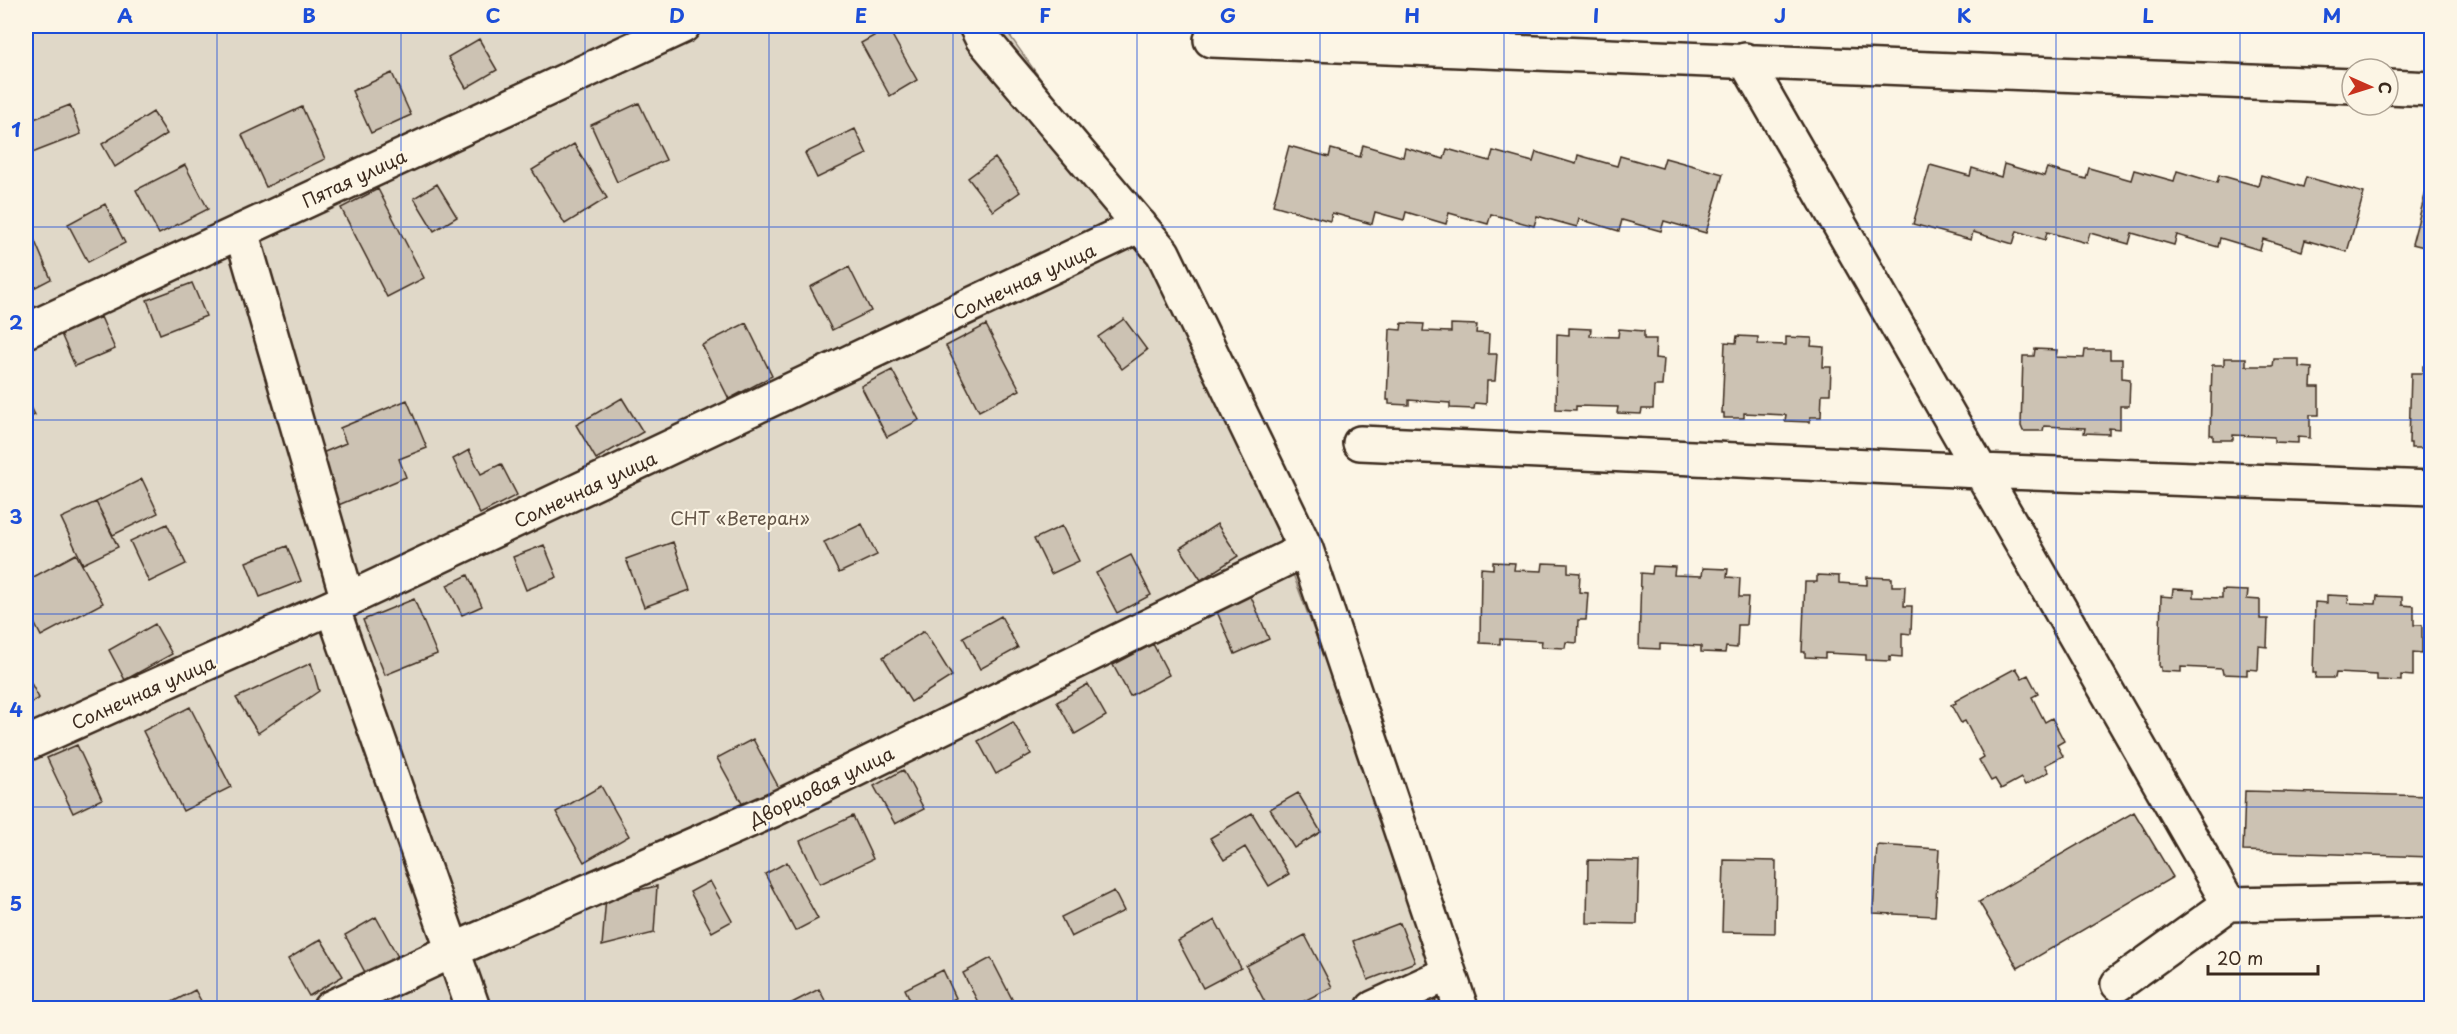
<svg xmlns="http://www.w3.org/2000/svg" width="2457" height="1034" font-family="'Playpen Sans',sans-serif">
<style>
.green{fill:#e0d8c8;stroke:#8e8173;stroke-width:1.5}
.building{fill:#ccc2b3;stroke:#3b2a1e;stroke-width:1.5}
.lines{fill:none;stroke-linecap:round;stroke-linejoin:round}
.minor-casing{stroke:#3b2a1e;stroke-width:38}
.minor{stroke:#fcf5e5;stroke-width:33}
.grid{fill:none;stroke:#1d4ed8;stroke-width:1.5;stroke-opacity:0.55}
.labels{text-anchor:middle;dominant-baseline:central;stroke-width:4.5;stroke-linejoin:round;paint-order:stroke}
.street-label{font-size:18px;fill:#3b2a1e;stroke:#fcf5e5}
.park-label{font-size:18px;fill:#645648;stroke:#fcf5e5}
.neatline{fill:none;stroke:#1d4ed8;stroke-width:2}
.grid-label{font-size:20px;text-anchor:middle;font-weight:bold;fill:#1d4ed8}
</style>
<rect width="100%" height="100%" fill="#fcf5e5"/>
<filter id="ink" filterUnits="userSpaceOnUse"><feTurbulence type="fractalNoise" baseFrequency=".0167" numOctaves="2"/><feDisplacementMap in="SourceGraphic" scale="12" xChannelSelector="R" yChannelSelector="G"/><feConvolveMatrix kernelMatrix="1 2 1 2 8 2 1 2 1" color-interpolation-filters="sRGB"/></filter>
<g filter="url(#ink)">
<!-- green -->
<path class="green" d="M26 26H1003L1185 283 1454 1008H26Z"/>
<!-- building -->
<path class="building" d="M888 28 917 80 890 96 861 43Z
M479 39 497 70 466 88 448 57Z
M392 73 411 115 371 133 352 91Z
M639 103 666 160 617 182 591 125Z
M70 105 81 134 32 153 26 136V122Z
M302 107 325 159 266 187 242 135Z
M153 112 167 134 115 167 102 144Z
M855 129 867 154 817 178 805 153Z
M574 144 607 198 565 224 532 170Z
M1363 145 1403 157 1405 148 1444 159 1447 149 1490 161 1493 151 1533 162 1536 152 1576 164 1578 155 1617 166 1620 156 1662 168 1665 158 1723 174 1706 233 1664 221 1661 231 1622 220 1619 231 1579 219 1577 227 1537 216 1534 226 1491 214 1488 224 1449 213 1446 224 1406 212 1404 220 1375 212 1372 224 1332 213 1330 221 1273 205 1289 146 1329 157 1331 149 1360 157Z
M995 158 1020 192 993 211 968 178Z
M2004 164 2044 176 2047 168 2086 179 2089 168 2131 180 2134 170 2174 181 2177 171 2217 183 2219 175 2258 186 2261 175 2303 187 2306 177 2364 193 2347 252 2305 240 2302 251 2263 239 2260 250 2220 238 2218 247 2177 235 2174 245 2132 233 2129 244 2090 233 2087 243 2047 232 2045 240 2017 231 2013 244 1973 232 1971 240 1913 224 1930 165 1970 176 1972 168 2001 177Z
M185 165 208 209 159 234 136 190Z
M437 184 457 217 434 231 414 198Z
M2428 184 2432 185V249L2412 244Z
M378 189 424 278 387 297 341 208Z
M105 204 125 243 88 262 68 224Z
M26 220 51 279 26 292Z
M849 267 871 311 832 330 810 287Z
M192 283 206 316 160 334 147 300Z
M101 317 115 349 75 366 61 334Z
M1124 319 1147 350 1122 369 1098 337Z
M746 323 772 376 729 399 702 345Z
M1402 323 1424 324 1423 331 1451 332V324L1477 325 1476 333 1489 334 1488 354H1497L1495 381H1487L1486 404 1475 403 1474 409 1450 408V403L1409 400V405L1389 404V400H1387L1390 329 1401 330Z
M986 325 1020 390 979 411 946 346Z
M1569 328 1591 329 1590 336 1618 337 1619 329 1644 331V339H1656L1655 358 1664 359 1662 386H1654L1653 409H1642L1641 414 1617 413 1618 407 1576 406V410L1556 409 1557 334 1569 335Z
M1737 336 1758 337V344L1786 345V337L1812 338 1811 346 1824 347 1823 367H1831L1830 394H1822L1821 417H1810V422L1785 421 1786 415 1744 413V418H1724V413H1722L1725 342 1736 343Z
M2035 349 2057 350 2056 357 2084 358 2085 350H2110V359H2122V378L2130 379 2129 406H2120V429L2109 428V434L2084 433 2085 428 2044 426 2043 431H2023L2021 426 2023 356H2034Z
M2224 358H2246V366H2273L2274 359H2299V367L2312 368 2311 387H2319V415H2310V438L2298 437V443L2274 442V437L2233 435V440H2213V435H2210L2212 365H2224Z
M2423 366H2432L2431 448H2411V443H2409L2411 373H2423Z
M892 370 919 420 887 437 861 386Z
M26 397 35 415 26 419Z
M622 398 643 432 596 459 576 425Z
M407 400 427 448 399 459 406 477 336 506 315 456 346 443 340 428Z
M469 450 481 474 501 464 517 495 480 514 453 459Z
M142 479 158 513 113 535 96 502Z
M96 502 118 547 83 564 61 518Z
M167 524 186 564 149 582 130 541Z
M862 524 877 555 839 573 824 542Z
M1217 524 1238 556 1201 580 1180 548Z
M1062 526 1079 561 1051 574 1034 539Z
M673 542 690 590 644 607 626 559Z
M544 545 557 577 526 590 513 557Z
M287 546 301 581 260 597 246 562Z
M76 554 103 603 41 636 26 607V581Z
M1131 555 1151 595 1117 613 1096 573Z
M1493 562 1515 563 1514 570 1542 571 1543 563 1568 564V572L1580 573 1579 592 1588 593 1586 620H1578L1577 643 1566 642 1565 648 1541 647 1542 641 1500 639V644L1480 643 1481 568 1493 569Z
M1653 566 1675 567 1674 575 1702 576 1703 568 1728 569 1727 577 1740 578 1739 597H1748L1746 625H1738L1737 648 1726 647 1725 653 1701 652V646L1660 644V649L1639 648 1641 573 1652 574Z
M468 575 482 606 462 615 447 585Z
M1817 575 1839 576V583L1867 585V577L1892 578V586H1905L1904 606H1912L1911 634 1902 633V657L1890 656V661L1866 660V655L1825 653V658L1805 657V652H1802L1805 582H1817Z
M2173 589 2194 590V597L2222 598V590L2248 591 2247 599 2260 600V619H2268L2267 647 2259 646 2258 670 2247 669V675L2223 674 2222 669 2181 667V672L2161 671V667H2159L2161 596 2172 597Z
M1249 592 1269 639 1235 654 1215 607Z
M2327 595 2349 596 2348 603 2376 604 2377 596 2402 597V605L2414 606V625H2422V653L2413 652V676L2401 675V681L2377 680V675L2336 673 2335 678H2315L2316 673H2313L2315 602 2327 603Z
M414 599 437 654 385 675 363 620Z
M1001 616 1018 648 980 669 963 637Z
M155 624 172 654 125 680 109 650Z
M924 631 952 676 911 702 883 657Z
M1153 644 1169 675 1130 696 1113 665Z
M311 663 319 691 258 733 236 698Z
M2016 668 2022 678 2028 675 2038 694 2032 697 2045 722 2052 718 2064 741 2057 745 2063 756 2045 765 2049 772 2025 785 2021 778 2001 789 1995 779 1991 781 1979 760 1984 757 1965 721 1961 723 1951 705 1956 703 1955 701Z
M26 674 39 698 26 706Z
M1088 684 1106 716 1075 734 1057 702Z
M190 707 231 787 183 811 143 731Z
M1013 722 1031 754 996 774 978 741Z
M753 739 779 788 744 807 717 758Z
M77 745 102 799 73 813 47 758Z
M903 770 924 809 895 824 874 786Z
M601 786 629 836 584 862 556 812Z
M2245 791 2432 796V857L2243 851Z
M1298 793 1321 832 1294 848 1270 809Z
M2134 812 2173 877 2018 968 1979 902Z
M1252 813 1289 874 1269 886 1245 847 1224 860 1210 838Z
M853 816 873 859 820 884 800 841Z
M1877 845 1939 849 1935 916 1873 913Z
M1588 860 1639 861 1637 924 1587 923Z
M1724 860 1776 861 1775 933 1722 932Z
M787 862 818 919 795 931 765 874Z
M710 881 732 921 712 932 690 892Z
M657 886 654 933 602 946 606 897Z
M1114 891 1124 911 1071 937 1061 917Z
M376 917 398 957 366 974 345 935Z
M1215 920 1241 968 1203 988 1178 941Z
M1400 923 1415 962 1368 980 1353 941Z
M1305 935 1332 987 1296 1005 1298 1008H1268L1246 966Z
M321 939 343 976 309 996 288 959Z
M991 958 1013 1001 999 1008H981L963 973Z
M943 970 956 998 935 1008H914L905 989Z
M819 989 829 1008H782Z
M195 990 205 1008H161Z
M1434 997 1439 1008H1408Z"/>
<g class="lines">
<defs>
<path id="minor" d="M976 26 982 38 1163 253 1306 549 1461 1008
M1211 40 2352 86
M1745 60 2229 904 2432 900
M2388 87 2432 89
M241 231 348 600
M26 331 683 26
M1360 443 1980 471 2432 488
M332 607 473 1008
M26 744 332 607 1140 225
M2118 984 2229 904
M330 1008 454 950 775 809 1306 549
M1373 1008 1449 973"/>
</defs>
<!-- minor casing -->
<use href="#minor" class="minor-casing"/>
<!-- minor -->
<use href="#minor" class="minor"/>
</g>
</g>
<!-- grid -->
<path class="grid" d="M217 26V1008M401 26V1008M585 26V1008M769 26V1008M953 26V1008M1137 26V1008M1320 26V1008M1504 26V1008M1688 26V1008M1872 26V1008M2056 26V1008M2240 26V1008M26 227H2432M26 420H2432M26 614H2432M26 807H2432"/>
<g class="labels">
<!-- street labels -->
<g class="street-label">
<text transform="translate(354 178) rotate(-25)">Пятая улица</text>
<text transform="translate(1024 281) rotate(-25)">Солнечная улица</text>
<text transform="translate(585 489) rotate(-25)">Солнечная улица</text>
<text transform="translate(143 692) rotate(-24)">Солнечная улица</text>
<text transform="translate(821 786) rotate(-26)">Дворцовая улица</text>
</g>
<!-- park labels -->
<g class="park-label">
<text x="740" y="517">СНТ «Ветеран»</text>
</g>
</g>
<!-- margin -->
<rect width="2457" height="1034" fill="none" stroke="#fcf5e5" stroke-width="66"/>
<!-- north arrow -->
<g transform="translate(2370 87) rotate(93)"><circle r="28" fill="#fcf5e5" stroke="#afa495" stroke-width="1.5"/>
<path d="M0-4.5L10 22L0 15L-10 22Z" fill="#c8321e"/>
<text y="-9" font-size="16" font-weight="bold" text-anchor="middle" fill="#3b2a1e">С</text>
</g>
<!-- scale -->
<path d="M2208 965v9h110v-9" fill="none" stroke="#3b2a1e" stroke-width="3"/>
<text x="2217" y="965" font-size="18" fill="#3b2a1e" stroke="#fcf5e5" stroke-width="4.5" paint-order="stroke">20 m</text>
<rect x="33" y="33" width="2391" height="968" class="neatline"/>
<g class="grid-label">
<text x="125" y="23">A</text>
<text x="309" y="23">B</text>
<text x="493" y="23">C</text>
<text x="677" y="23">D</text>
<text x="861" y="23">E</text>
<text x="1045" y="23">F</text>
<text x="1228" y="23">G</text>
<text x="1412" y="23">H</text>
<text x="1596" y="23">I</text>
<text x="1780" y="23">J</text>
<text x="1964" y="23">K</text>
<text x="2148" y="23">L</text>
<text x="2332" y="23">M</text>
<text x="16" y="137">1</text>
<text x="16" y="330">2</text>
<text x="16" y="524">3</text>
<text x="16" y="717">4</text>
<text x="16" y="911">5</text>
</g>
</svg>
